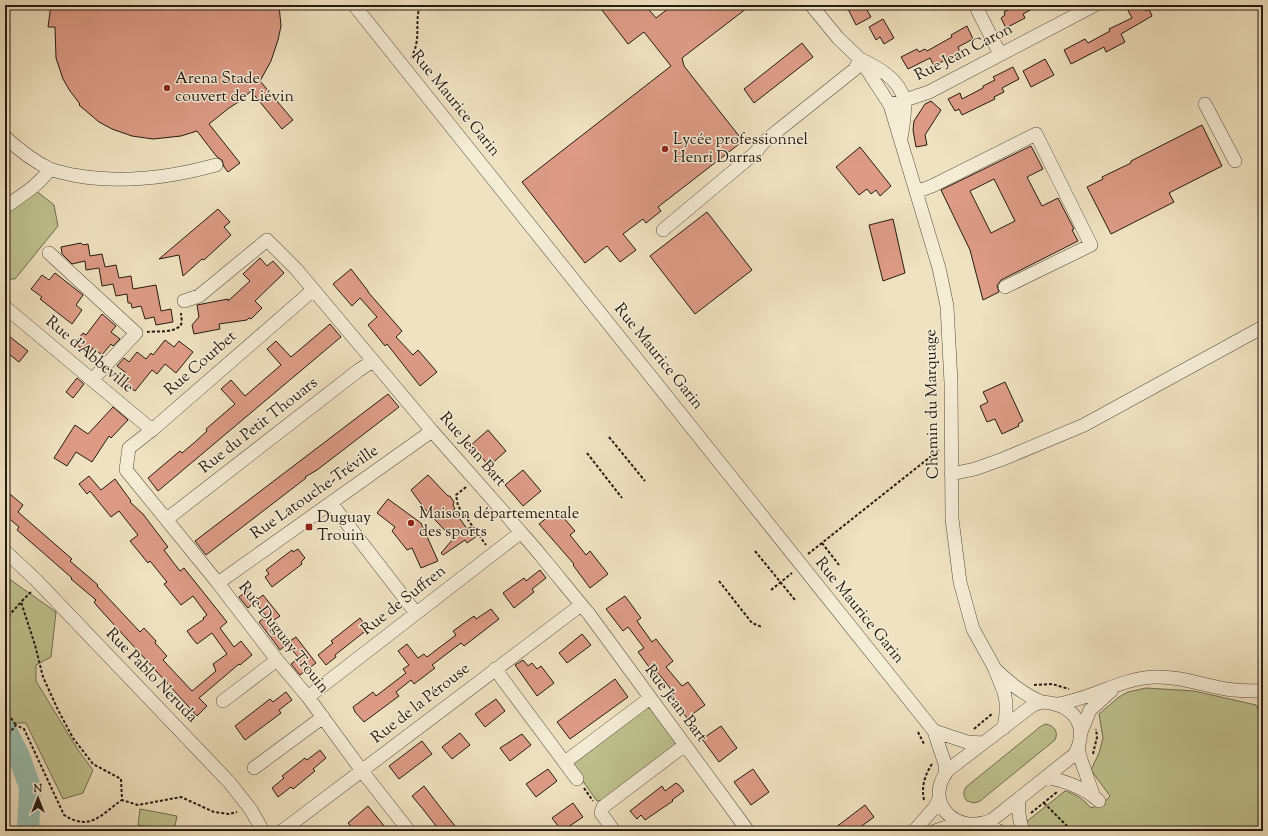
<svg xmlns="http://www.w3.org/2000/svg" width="1268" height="836" font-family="'Sorts Mill Goudy',serif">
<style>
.green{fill:#bec28e;stroke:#726e50}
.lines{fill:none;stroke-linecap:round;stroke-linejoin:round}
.river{stroke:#9abeaf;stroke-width:22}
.building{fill:#dd9b86;stroke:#261b13;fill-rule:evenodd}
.minor-casing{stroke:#584d3e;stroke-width:14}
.path{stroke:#261b13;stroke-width:2;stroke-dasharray:3 2;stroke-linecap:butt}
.minor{stroke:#f5ecd6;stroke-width:13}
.poi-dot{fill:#8f2418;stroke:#f5ecd6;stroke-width:1.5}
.labels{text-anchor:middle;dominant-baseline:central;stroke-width:3;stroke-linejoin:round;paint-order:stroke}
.street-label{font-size:16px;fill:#261b13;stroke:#f5ecd6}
.poi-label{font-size:16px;fill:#261b13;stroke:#f5ecd6;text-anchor:start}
</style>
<rect width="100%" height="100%" fill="#efe2c0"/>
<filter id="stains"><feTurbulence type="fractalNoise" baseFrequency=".005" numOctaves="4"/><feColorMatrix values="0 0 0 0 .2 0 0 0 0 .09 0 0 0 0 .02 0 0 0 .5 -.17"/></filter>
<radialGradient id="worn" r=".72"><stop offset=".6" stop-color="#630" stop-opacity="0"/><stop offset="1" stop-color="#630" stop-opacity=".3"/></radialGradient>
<!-- green -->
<path class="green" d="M35 190 54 205 58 226 15 279H5V212Z
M5 576 56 612 51 657 36 665V681L78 750 93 770 83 793 63 799 26 723H7L5 721Z
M1146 688 1194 691 1256 705 1263 720V831H1031L1026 822 1065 791C1076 794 1083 799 1091 808L1103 804 1110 796 1091 770 1099 753 1103 738 1099 714 1119 697 1128 692Z
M644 707 652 709 675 740V747L604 800 597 801 572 766 573 759Z
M1045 724C1054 725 1059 732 1055 740L980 801 975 803 967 801C963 796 963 792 966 787L1040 727Z
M140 809 177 816 174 831 138 825Z"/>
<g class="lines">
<!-- river -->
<path class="river" d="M5 729 18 754 30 787 28 831"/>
</g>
<!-- building -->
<path class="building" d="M51 5H279L281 26 278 40 271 61 260 81 293 120 282 129 251 91 240 101 229 108 209 124 240 163 228 172 224 167 222 160 217 157 197 131 181 136 153 139 132 136 112 129 99 122 79 105 80 104 70 91 63 79 56 58 55 27H48Z
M598 5H645L656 18 673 5H751L682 58 684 66 743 141 658 207 661 211 646 223 643 219 623 234 636 250 620 262 607 246 585 263 522 182 671 66 644 32 628 44Z
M846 5H864L871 17 856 25Z
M1017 5H1039L1023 14 1025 18 1006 28 1001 18 1005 15 1004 12Z
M1125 5H1143L1146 11 1149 9 1152 16 1121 34 1125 42 1106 52 1104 47 1071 64 1064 50 1085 39 1088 43 1110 31 1109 29 1132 18Z
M883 19 894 38 884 44 880 37 876 40 869 27Z
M967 26 973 39 958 47 960 52 934 66 930 58 908 69 901 57 917 49 919 52 925 49 927 51 952 37 951 35Z
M802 43 813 57 754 103 744 89Z
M1045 59 1054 75 1031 87 1023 71Z
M1013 67 1019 79 1002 88 1004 92 994 97 995 99 962 115 959 109 955 111 948 99 960 93 962 99 983 88V86L995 80 993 77Z
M931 101 941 110 925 135 927 145 916 147 913 130 914 121 925 104Z
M1202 125 1222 166 1169 193 1174 202 1111 234 1087 187 1103 179 1102 177 1131 163V161Z
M1031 146 1043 169 1027 177 1042 206 1058 198 1074 229 1072 230 1078 241 1001 280 997 286 999 292 983 300 970 250 941 190ZM994 179 1015 221 991 233 970 191Z
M860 147 891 186 880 196 876 190 871 194 867 189 859 195 836 167Z
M218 209 230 222 224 227 231 235 204 260 202 259 183 276 179 255 159 259Z
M707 212 752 270 695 314 650 256Z
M893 219 905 273 883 281 869 225Z
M81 243 83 245 88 244 90 256 102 254 105 267 116 265 119 278 131 276 133 289 156 285 161 311 171 309 173 322 156 325 154 317 145 319 141 306 132 308 131 303H128L127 294 116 296 113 284 102 286 99 268 86 270 85 261 72 264 62 254 61 247Z
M260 258 267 266 273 261 284 273 255 301 262 308 251 319 249 318 247 320 219 324 220 329 194 334 192 325 199 317 197 305 228 299V301L250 281 243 274Z
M351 269 368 291V292L402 331 396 337 413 355 418 350 437 372 420 386 387 344 385 346 368 325 377 317 360 298 352 306 333 284Z
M55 273 83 295 76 305 82 310 72 324 40 299 42 297 31 289 42 275 49 280Z
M102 314 116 326 111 332 120 339 113 346 111 344 102 355 93 348 88 355 75 343 83 333 86 335Z
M330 324 341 337 158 491 148 478 180 451 182 453 195 442 207 431 206 429 235 404 221 389 231 380 245 396 281 365 267 349 276 341 291 357Z
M5 333 28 351 19 362 5 351Z
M165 340 174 347 179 341 193 352 176 373 165 364 157 374 152 370 135 391 120 380 126 373 117 366 124 358 129 362 137 352 146 359 151 353 153 355Z
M77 378 84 384 73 398 66 392Z
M1005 382 1023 421 1018 424 1019 426 1002 434 995 419 987 422 980 406 988 402 983 392Z
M388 394 399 407 317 470 305 477 306 478 206 555 195 541Z
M113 407 128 420 111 438 109 436 92 462 76 452 67 466 54 458 75 425 88 434Z
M488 430 506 451 489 466 471 445Z
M523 470 541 491 523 506 505 485Z
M428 475 448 496H450L454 502 453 506 455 508 454 510 467 529 471 527 477 536 467 543 465 540 443 555 441 553 453 539 424 508 411 490Z
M89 476 101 490 115 479 131 501 130 502 143 514 168 547 164 550 173 562 180 571 184 568 227 622 220 628 234 647 241 641 252 655 240 665 239 664 199 698 207 706 197 716 97 606 94 602 96 600 71 579 72 578 17 530 19 527 5 515V490L23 505 18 512 72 559 70 561 98 585 97 586 140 632 144 628 156 641 155 643 167 656 163 660 192 691 216 671 213 664 227 654 212 633 197 644 192 638 187 631 204 619 203 618 207 615 193 596 181 605 164 584 167 582 150 561 148 563 130 541 138 535 119 511 111 517 90 491 87 494 79 484Z
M388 499 421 523 438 561 421 568 412 548 407 550 392 531 395 527 377 513Z
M557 510 575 531 570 535 586 555 590 551 608 574 590 588 573 565 574 564 539 524Z
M298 549 305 558 301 562 302 564 272 587 265 577 269 574 266 570 292 550 293 552Z
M540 570 546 578 532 589 534 592 514 608 503 593 524 578 526 581Z
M249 589 258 599 263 595 280 616 274 620 283 632 290 641 296 637 316 663 300 675 291 664 299 658 287 644 280 650 275 643 259 622 266 616 255 602 248 608 239 597Z
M625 596 641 618 637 621 652 642 656 639 673 661 666 667 682 686 688 682 705 705 687 718 670 695 674 693 658 673 655 675 638 652 644 648 628 627 623 631 606 609Z
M491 609 499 619 464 646 461 643 432 665 435 668 414 684 411 680 396 692 399 696 364 722 355 712 353 707 373 692 376 696 406 673 403 669 409 665 398 651 407 644 418 658 424 654 427 657 456 635 453 631 474 616 476 619Z
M360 618 368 629 335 655 336 657 326 665 318 655 333 643 331 641Z
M582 634 591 645 567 663 559 653Z
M523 660 528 666 532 663 537 669 541 666 554 683 537 696 515 665Z
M615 679 628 697 570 739 557 722Z
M286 692 292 700 279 710 281 713 245 740 235 726 270 699 273 702Z
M496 699 505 711 485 727 475 714Z
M721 726 737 748 719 762 702 739Z
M460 733 470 745 452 759 442 747Z
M522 734 531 745 510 761 500 748Z
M422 741 432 754 399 779 389 766Z
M320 750 326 758 313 769 315 771 293 789 291 787 278 797 272 788 284 778 282 776 305 758 307 760Z
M548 769 557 781 536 797 526 784Z
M753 769 769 792 751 805 734 782Z
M676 783 677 784H678L684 791 672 800 673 801 645 820 641 815 637 819 630 811 662 786 665 791Z
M424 786 440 807 459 831H440L422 808 412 796Z
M573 803 583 817 562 831 552 818Z
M865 805 874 817 855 831H831Z
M368 806 385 827 380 831H354L348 823Z"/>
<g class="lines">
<defs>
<path id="minor" d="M354 5 934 731 945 764V775
M811 5 838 38 860 59 890 105 939 268 947 306 951 383 952 519 960 582 973 629 994 667 1004 692 1006 702V714L1004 728
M975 5 1000 54
M860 59C877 67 900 79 904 100 906 112 903 126 901 138
M1205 104 1235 161
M890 105 929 92 1095 5
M5 137C18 149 33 161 50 169 57 172 66 173 73 175 121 184 169 178 216 165
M916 192 932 186 1036 134 1091 245 1005 287
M5 207C22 195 38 186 50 169
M663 230 755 153 763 143 776 132 855 69 860 59
M49 253 136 333 92 380
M313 290 152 430 129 448 126 470 218 583 277 660 308 697 362 771 409 831
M184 301 199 296 267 240 296 269 432 431 508 517C519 531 531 543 542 557 558 576 573 595 589 614L748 831
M5 307 152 430
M951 474 975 469 1003 459 1084 425 1263 327
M331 503 416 613
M167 519 359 370 373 361
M5 551 36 580 230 783 251 810 263 831
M218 583 432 431
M495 669 577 779
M996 670C1010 683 1024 695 1042 702
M308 697 520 533
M223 701 277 660
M1042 702C1072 704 1090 724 1075 754L992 820C957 836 922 803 948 770L1033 705Z
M1058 704C1091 699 1122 678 1154 677 1179 676 1202 685 1226 689 1238 691 1251 691 1263 691
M934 731 967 742 983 743
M1081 732 1090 710 1111 691
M1078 747 1080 757 1094 797
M565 762 650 698
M254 768 323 717
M1046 777C1065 781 1084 787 1099 801
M1019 799C1018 810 1019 820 1023 831
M985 824 999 831
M282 831 581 605
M614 831 601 813 603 807 685 745
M914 831 935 807 939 798
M935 831 959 823"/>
</defs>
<!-- minor casing -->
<use href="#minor" class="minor-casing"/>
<!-- path -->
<path class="path" d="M411 58C422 38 414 25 420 5
M147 332C156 331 173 333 180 326 183 323 181 317 181 313
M609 437 645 481
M587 453 622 498
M466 487 456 495 458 506 486 545
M822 543 839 565
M755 551 795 600
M808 554 939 450
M719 581 752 623 762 627
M771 590 792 573
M31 592 21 602 35 645 43 677 58 710 73 738 93 764 121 779 122 800 138 805 181 797 214 812 229 814 237 812
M5 620 21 602
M1034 685 1052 684 1069 689
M5 710 16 725
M974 729 993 713
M918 732 924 744
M5 738 16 725 24 729 64 815C91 832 101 814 122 800
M1093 754 1097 737 1096 729
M584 788 593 801
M924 800C921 786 925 775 932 764
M1044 803 1072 831
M1031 813 1057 792"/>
<!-- minor -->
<use href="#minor" class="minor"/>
</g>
<!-- markers -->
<g class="poi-dot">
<circle cx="167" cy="88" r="4"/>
<circle cx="665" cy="149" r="4"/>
<circle cx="411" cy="523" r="4"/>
<rect x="305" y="523" width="8" height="8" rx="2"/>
</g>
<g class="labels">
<!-- street labels -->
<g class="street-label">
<text transform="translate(964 53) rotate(-27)">Rue Jean Caron</text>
<text transform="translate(455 104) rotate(51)">Rue Maurice Garin</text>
<text transform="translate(89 355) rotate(40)">Rue d'Abbeville</text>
<text transform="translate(658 357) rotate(51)">Rue Maurice Garin</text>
<text transform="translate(201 364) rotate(-41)">Rue Courbet</text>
<text transform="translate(933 404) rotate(-91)">Chemin du Marquage</text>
<text transform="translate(259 426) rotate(-38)">Rue du Petit Thouars</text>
<text transform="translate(472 450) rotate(49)">Rue Jean Bart</text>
<text transform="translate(315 493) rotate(-35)">Rue Latouche-Tréville</text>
<text transform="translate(404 601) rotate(-38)">Rue de Suffren</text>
<text transform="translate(859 611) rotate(51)">Rue Maurice Garin</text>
<text transform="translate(283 638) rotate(52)">Rue Duguay Trouin</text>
<text transform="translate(151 676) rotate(46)">Rue Pablo Neruda</text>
<text transform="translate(421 704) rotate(-38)">Rue de la Pérouse</text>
<text transform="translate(675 704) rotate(53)">Rue Jean Bart</text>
</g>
<!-- poi labels -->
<g class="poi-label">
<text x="175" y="79">Arena Stade<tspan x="175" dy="18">couvert de Liévin</tspan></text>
<text x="673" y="140">Lycée professionnel<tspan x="673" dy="18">Henri Darras</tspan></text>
<text x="419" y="514">Maison départementale<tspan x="419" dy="18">des sports</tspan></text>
<text x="317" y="518">Duguay<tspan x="317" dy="18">Trouin</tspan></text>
</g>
</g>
<!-- margin -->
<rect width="1268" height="836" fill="none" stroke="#efe2c0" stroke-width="20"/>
<rect x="6" y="6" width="1256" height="824" fill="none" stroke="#261b13" stroke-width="2"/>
<rect x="10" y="10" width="1248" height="816" fill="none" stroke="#261b13"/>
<!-- north arrow -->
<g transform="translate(38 798)" stroke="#f5ecd6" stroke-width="3" paint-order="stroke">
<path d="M0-3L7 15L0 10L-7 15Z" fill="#261b13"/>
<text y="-6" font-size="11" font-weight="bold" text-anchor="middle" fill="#261b13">N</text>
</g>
<rect width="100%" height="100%" filter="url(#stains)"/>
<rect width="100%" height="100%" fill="url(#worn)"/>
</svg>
